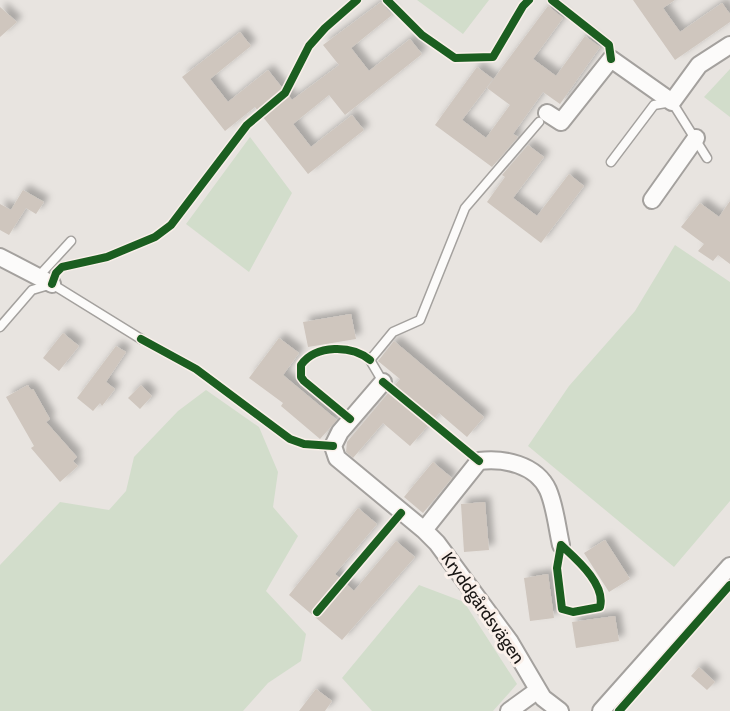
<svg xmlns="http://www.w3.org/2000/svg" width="730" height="711" font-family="Cabin,sans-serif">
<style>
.green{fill:#d2ddcb}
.building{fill:#cfc6be;filter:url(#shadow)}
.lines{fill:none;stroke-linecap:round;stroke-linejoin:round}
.service-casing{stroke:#a4a19e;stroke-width:11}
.minor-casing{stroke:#a4a19e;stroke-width:20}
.service{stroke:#fcfbfa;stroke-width:8}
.minor{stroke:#fcfbfa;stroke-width:16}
.cycleway-casing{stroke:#faf0ea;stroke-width:11}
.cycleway{stroke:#1b5e20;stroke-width:8}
.labels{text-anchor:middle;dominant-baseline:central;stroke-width:6;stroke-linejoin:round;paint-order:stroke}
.street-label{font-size:18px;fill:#191614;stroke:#faf0ea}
</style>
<defs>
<filter id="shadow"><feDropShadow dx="5.5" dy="-5.5" stdDeviation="3" flood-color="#0004"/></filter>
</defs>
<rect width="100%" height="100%" fill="#e8e4e0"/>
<!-- green -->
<path class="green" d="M417 0H489L463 34Z
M730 69V117L704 97Z
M250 137 292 193 249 272 186 224Z
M675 245 730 282V501L674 567 528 446 569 386 635 311Z
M206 390 259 427 278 472 273 507 298 536 266 591 306 634 301 661 268 683 243 711H0V565L60 502 109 510 126 491 134 457 178 411Z
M419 585 464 602 517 684 493 711H372L342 678Z"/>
<!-- building -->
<path class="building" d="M633 0H675L663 8 680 32 722 3 730 14V22L675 60Z
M381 2 392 15 351 48 369 71 410 39 422 54 345 115 329 95 293 124 311 147 352 115 364 130 308 174 255 107 225 131 182 77 240 32 251 46 210 79 228 102 268 70 292 100 339 65 323 45Z
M548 6 563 18 533 59 556 76 585 36 600 47 560 104 543 92 513 134 518 137 492 167 435 125 477 67 493 79 462 120 486 138 510 105 487 88Z
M0 7 17 22 0 37Z
M528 145 544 157 513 198 537 216 569 174 584 186 541 243 487 202 505 177 502 175Z
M23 190 44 202 36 214 26 208 9 235 0 230V204L11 210Z
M730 201V264L718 255 713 261 698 251 704 244 681 227 700 203 719 217Z
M351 314 356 339 308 347 303 322Z
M63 333 79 346 59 371 43 358Z
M279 338 299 353 283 375 337 420 320 439 281 406 283 403 249 378Z
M394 341 484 417 467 437 439 413 410 446 383 423 353 458 346 452 347 442 400 379 378 361Z
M116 346 126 352 106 382 115 389 102 406 100 403 93 411 77 398Z
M28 385 31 390 33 389 50 419 46 422 77 457 73 461 78 466 60 482 31 448 34 446 6 397Z
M141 385 152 396 140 409 128 398Z
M433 462 452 478 423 513 404 497Z
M485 502 489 550 464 552 461 504Z
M358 508 377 524 335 574 345 583 354 591 396 541 415 557 342 640 289 595Z
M605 540 630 579 609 592 584 553Z
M548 574 554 618 530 621 524 578Z
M615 616 619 641 576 648 572 622Z
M699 667 715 682 707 690 691 676Z
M316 689 332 701 325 711H299Z"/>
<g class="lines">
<defs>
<path id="service" d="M611 162 654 105 672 102 707 158
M38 277 71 241
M0 327 32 290 52 284 141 339
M383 382 370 360 393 332 420 320 465 208 539 122"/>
<path id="minor" d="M547 113 561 122 611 59 672 102 699 65 730 45
M652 200 696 138
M0 257 52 284
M383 382 340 432 333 446 337 458 424 530 437 543 510 642 543 698 560 711
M424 530 479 461C503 458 536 464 548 490 555 506 557 527 561 545
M509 711 538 690
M601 711 730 566"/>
</defs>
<!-- service casing -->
<use href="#service" class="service-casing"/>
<!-- minor casing -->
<use href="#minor" class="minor-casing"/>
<!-- service -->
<use href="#service" class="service"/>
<!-- minor -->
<use href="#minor" class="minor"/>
<defs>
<path id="cycleway" d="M387 0 422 35 455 58 493 57 523 6 529 0
M552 0 609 45 611 59
M52 284 56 273 62 267 107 257 155 237 171 225 247 125 285 93 309 46 325 28 357 0
M141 339 196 369 290 439 304 444 333 446
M383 382 479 461
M350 419 304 381 301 377V365C316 344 352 345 370 360
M561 545C576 559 606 584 600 607L573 612 562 609 557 568Z
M317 612 401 513
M619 711 730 585"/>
</defs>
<!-- cycleway casing -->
<use href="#cycleway" class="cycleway-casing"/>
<!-- cycleway -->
<use href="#cycleway" class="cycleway"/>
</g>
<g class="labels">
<!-- street labels -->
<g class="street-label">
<text transform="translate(483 608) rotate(55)">Kryddgårdsvägen</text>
</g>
</g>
</svg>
